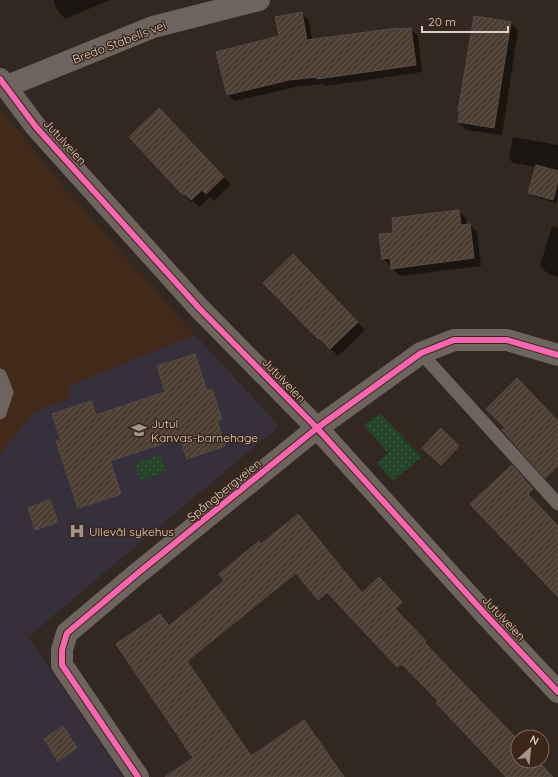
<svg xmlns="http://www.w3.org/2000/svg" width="558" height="777" font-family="Quicksand,sans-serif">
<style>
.built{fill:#422a1a}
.education{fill:#362f3c}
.green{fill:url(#green-dots)}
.shadow{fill:#0007}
.building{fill:url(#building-hatch);stroke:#564c46}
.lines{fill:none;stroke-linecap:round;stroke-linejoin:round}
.lane{stroke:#6d645f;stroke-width:13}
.street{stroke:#6d645f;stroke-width:22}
.cycleway-casing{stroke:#3b2619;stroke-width:8}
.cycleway{stroke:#f766af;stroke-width:6}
.labels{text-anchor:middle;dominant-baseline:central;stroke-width:3;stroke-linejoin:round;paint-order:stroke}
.street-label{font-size:12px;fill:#dccfc7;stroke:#3b2619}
.poi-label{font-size:12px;fill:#dccfc7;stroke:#3b2619;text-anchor:start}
</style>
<defs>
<pattern id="green-dots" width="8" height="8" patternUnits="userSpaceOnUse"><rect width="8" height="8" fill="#234429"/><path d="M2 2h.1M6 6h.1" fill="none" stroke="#425e47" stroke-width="1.8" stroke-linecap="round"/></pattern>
<pattern id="building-hatch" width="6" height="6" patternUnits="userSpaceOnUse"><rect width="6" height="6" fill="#4c3e33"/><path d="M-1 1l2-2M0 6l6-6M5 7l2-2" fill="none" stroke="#65594f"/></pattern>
</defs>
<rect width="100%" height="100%" fill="#332821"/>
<!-- built -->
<path class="built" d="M0 108 60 183 182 321 279 426 28 637 123 777H0Z"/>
<!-- education -->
<path class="education" d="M195 335 279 426 29 636 15 582 28 637 123 777H0V454L34 412 71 398 69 386Z"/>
<!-- green -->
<path class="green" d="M380 413 421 457 393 481 377 463 388 453 364 425Z
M161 455 166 472 141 480 134 464Z"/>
<!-- shadow -->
<path class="shadow" d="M53 0H110L65 19 58 11Z
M302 13 309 21 312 40 410 29 418 36 422 72 325 86 324 84 296 87 235 101 227 94Z
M511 23 518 30 502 135 466 130 459 122 461 112 459 110Z
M167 117 231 185 214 201 210 197 199 207 193 201 191 202 184 194Z
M513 137 558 145V197L556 203 533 196 529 192 536 167 513 163 509 159Z
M458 211 466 218 467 225H470L477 232 481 266 400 276 392 268V266H390L383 258 394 233Z
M552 226 558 228V277L548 274 540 266Z
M293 255 365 330 338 356 327 345 326 346 264 283Z"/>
<!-- building -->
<path class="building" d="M302 12 307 40 397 28 398 29 411 28 416 65 317 79V77L289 80 227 95 216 52 279 36 275 17Z
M474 16 511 22 494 128 458 122 460 111H458Z
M159 108 224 177 206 194 202 190 191 200 185 194 183 195 129 137Z
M536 165 558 171V181L553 200 528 193Z
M459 210 461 225 470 224 474 258 391 269 390 258 382 259 379 234 393 233 392 218Z
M293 254 358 322 330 349 319 338 318 339 263 283Z
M195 354 207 391 212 389 222 419 217 421 225 446 187 459 180 438 110 461 121 494 78 508 56 441 61 440 52 414 91 401 96 415 165 392 157 366Z
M517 378 558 421V466L545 478 502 430 505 428 486 409Z
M441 428 459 446 441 465 422 448Z
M512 465 533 489 528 494 558 526V597L470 504Z
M50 500 58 522 35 530 28 508Z
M298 514 362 593 379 577 402 602 395 609 426 641 424 642 518 740V761H538L553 777H506L436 703 438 701 402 664 397 667 327 592 318 600 296 573 187 661 251 756 304 720 344 777H165L193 758 116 644 160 614 169 626 224 581 219 574 259 541 261 544Z
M63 726 77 748 58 761 44 739Z"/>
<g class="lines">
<!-- lane -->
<path class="lane" d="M421 353 558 504
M0 375 7 392 0 413"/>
<!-- street -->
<path class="street" d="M0 79 36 127 199 308 317 428 486 615 558 692
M5 87 153 27 259 0
M138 777 62 665V650L67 633 138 573 317 428 421 353 454 340H507L558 355"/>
<defs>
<path id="cycleway" d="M0 79 36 127 199 308 317 428 486 615 558 692
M138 777 62 665V650L67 633 138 573 317 428 421 353 454 340H507L558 355"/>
</defs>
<!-- cycleway casing -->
<use href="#cycleway" class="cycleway-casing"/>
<!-- cycleway -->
<use href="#cycleway" class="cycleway"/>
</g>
<!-- icons -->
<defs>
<symbol id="school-bare" viewBox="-9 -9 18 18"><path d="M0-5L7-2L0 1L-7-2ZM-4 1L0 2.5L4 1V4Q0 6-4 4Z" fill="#a1958d" stroke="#3b2619" stroke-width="2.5" paint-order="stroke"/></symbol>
<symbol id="hospital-bare" viewBox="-9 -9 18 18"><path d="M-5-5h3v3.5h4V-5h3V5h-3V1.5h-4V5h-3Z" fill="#a1958d" stroke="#3b2619" stroke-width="2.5" paint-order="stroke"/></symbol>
</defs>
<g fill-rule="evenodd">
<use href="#school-bare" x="128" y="419" width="22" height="22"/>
<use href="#hospital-bare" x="66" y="520" width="22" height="22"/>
</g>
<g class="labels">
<!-- street labels -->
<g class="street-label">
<text transform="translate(119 42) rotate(-21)">Bredo Stabells vei</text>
<text transform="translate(65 142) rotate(48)">Jutulveien</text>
<text transform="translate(284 380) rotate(46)">Jutulveien</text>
<text transform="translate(224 490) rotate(-39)">Spångbergveien</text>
<text transform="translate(504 618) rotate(47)">Jutulveien</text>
</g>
<!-- poi labels -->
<g class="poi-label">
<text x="151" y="423">Jutul<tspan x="151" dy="14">Kanvas-barnehage</tspan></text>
<text x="89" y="531">Ullevål sykehus</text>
</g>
</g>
<!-- north arrow -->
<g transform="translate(530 749) rotate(27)"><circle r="19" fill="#3b2619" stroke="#7b6a5f"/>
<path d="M0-3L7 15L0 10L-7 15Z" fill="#a1958d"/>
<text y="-6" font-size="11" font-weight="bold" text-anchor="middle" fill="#dccfc7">N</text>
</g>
<!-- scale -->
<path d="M422 26v6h86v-6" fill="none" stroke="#dccfc7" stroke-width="2"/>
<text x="428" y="26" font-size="12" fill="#dccfc7" stroke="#3b2619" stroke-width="3" paint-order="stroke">20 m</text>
</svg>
